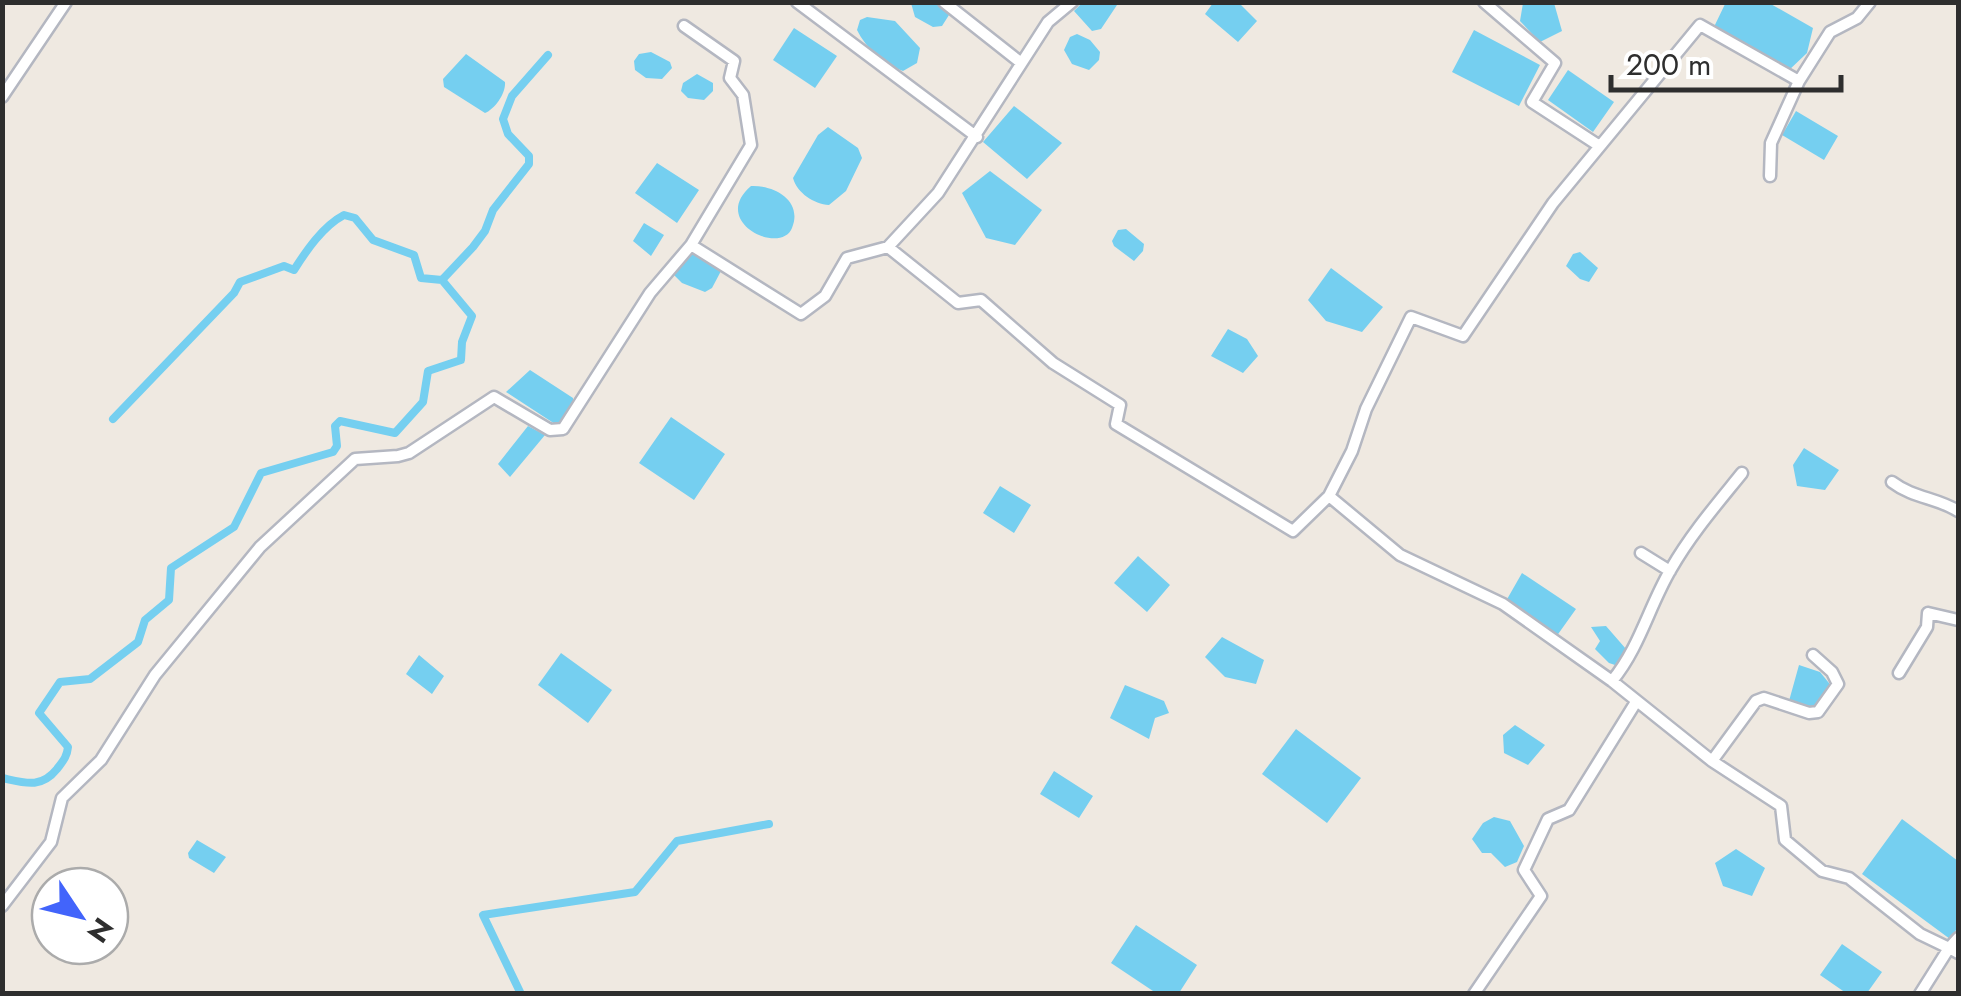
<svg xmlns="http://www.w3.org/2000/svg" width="1961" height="996" font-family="Jost,sans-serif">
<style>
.water{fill:#75cff0}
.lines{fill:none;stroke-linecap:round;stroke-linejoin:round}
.canal{stroke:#75cff0;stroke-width:8}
.minor-casing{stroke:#b4b7c1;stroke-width:15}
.minor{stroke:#fff;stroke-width:10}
</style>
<rect width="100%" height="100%" fill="#efe9e1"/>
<!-- water -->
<path class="water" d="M1726 2 1769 3 1813 28 1807 53 1787 72 1713 29Z
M911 3H940L949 15 942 26 933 27 915 17Z
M1082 3H1115L1117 5 1101 29 1092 31 1074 11Z
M1213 3H1239L1257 21 1238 42 1205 14Z
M1523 3H1554L1562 31 1540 42 1520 21Z
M867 17 895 21 920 48 917 63 903 71C883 64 866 48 857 30L860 20Z
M794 28 837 56 815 88 773 60Z
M1474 30 1540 65 1519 106 1452 72Z
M1077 34 1090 40 1100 52 1099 60 1089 70 1072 64 1064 50 1070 37Z
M651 52 670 62 672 68 662 79 646 78 635 70 634 61 639 54Z
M466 54 505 82C506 93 495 109 485 113L444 87 443 79Z
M1568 70 1614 102 1593 132 1548 100Z
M697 74 713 83V91L704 100 688 98 681 91 683 83Z
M1014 106 1062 143 1027 179 983 142Z
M1796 111 1838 136 1824 160 1782 135Z
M828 127 858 148 862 158 846 191 829 205C814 204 797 193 793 178L818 135Z
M657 163 699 190 677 223 635 193Z
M990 171 1042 210 1015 245 986 238 962 193Z
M751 186C775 185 803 201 792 228 781 256 709 222 751 186Z
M644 223 664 235 651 256 633 241Z
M1126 229 1144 244 1143 251 1134 261 1114 246 1112 241 1118 230Z
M1580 252 1598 268 1589 282 1580 279 1566 266 1573 254Z
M692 253 707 258 721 271 712 288 705 292 682 283 674 275 675 268Z
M1331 268 1383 307 1362 332 1326 321 1308 300Z
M1228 329 1247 339 1258 356 1243 373 1211 356Z
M530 370 573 398C574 407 563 422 555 424L506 392Z
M671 417 725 454 694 500 639 463Z
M528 426 545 435 510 477 498 464Z
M1804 448 1839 470 1825 490 1797 486 1793 465Z
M1000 486 1031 505 1014 533 983 513Z
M1138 556 1170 585 1147 612 1114 583Z
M1522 573 1576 609 1556 637 1506 601Z
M1606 626 1626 649 1615 665 1609 663 1595 649 1600 641 1591 627Z
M1222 637 1264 660 1256 684 1225 677 1205 657Z
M561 653 612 690 588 723 538 685Z
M419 655 444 676 432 694 406 674Z
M1799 665 1820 672 1833 688 1815 711 1789 701Z
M1125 685 1164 701 1169 713 1155 718 1149 739 1110 718Z
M1515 725 1545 745 1528 765 1504 753 1503 735Z
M1296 729 1361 778 1327 823 1262 774Z
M1054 771 1093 796 1079 818 1040 794Z
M1494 817 1510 821 1524 846 1517 862 1505 867 1491 853H1482L1472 839 1483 823Z
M1902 819 1958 861V927L1950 939 1862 874Z
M197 840 226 857 214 873 189 858 188 853Z
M1736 849 1765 868 1752 896 1723 886 1715 863Z
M1136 925 1197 965 1179 993H1156L1111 963Z
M1842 944 1882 972 1867 993H1846L1820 975Z"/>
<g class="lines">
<!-- canal -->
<path class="canal" d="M113 419 234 293 240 282 284 266 294 270C306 251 323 226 344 215L355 218 373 240 414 255 421 278 442 280
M2 778C25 783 41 789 57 769 63 761 67 757 68 747L39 713 60 682 90 679 138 642 145 620 169 600 171 568 234 527 261 473 333 452 337 446 335 426 340 421 395 433 423 402 428 371 461 360 462 342 472 316 442 280 473 247 485 231 493 210 529 164V156L508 134 503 119 512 96 548 55
M521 994 483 915 635 892 677 841 769 824"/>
<defs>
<path id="minor" d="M797 2 977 137
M944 2 1020 62
M1484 2 1555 63 1532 102 1598 145
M684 26 734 61 730 78 743 95 751 145 691 245
M2 97 66 2
M1770 176 1771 143 1799 81
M888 247 938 193 1048 22 1072 2
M1892 482C1913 498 1938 498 1958 511
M1329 496 1352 451 1366 409 1411 317 1463 336 1553 203 1700 25 1799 81 1830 32 1857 18 1870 2
M1641 553 1670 571
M1899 673 1927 627 1928 613 1958 620
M1612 681C1640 647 1649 606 1671 569 1691 534 1717 504 1742 473
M1712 761 1756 701 1764 698 1809 713 1818 712 1838 684 1832 672 1813 655
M2 906 51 842 62 798 101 760 155 675 260 547 355 459 398 456 409 453 494 397 550 430 563 429 650 293 691 245 801 314 825 296 847 258 888 247 958 303 981 300 1053 363 1120 405 1116 424 1293 531 1329 496 1400 555 1503 604 1612 681 1712 761 1781 806 1785 840 1822 871 1849 878 1920 934 1949 948 1958 938
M1474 994 1541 896 1524 870 1548 819 1569 810 1636 702
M1920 994 1949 948 1958 953"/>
</defs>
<!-- minor casing -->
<use href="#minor" class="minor-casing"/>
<!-- minor -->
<use href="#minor" class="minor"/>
</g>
<!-- border -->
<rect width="1961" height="996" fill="none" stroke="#2e2e2e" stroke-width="10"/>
<!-- north arrow -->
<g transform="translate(80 916) rotate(125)"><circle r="48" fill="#ffffff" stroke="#ababab" stroke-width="2.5"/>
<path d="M0-8L18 38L0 25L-18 38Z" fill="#4264fb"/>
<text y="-15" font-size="28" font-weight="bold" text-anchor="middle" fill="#2e2e2e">N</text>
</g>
<!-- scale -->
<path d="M1611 75v15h230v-15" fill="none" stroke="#2e2e2e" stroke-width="5"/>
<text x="1626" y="75" font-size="30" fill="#2e2e2e" stroke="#ffffff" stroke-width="8" paint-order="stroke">200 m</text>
</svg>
